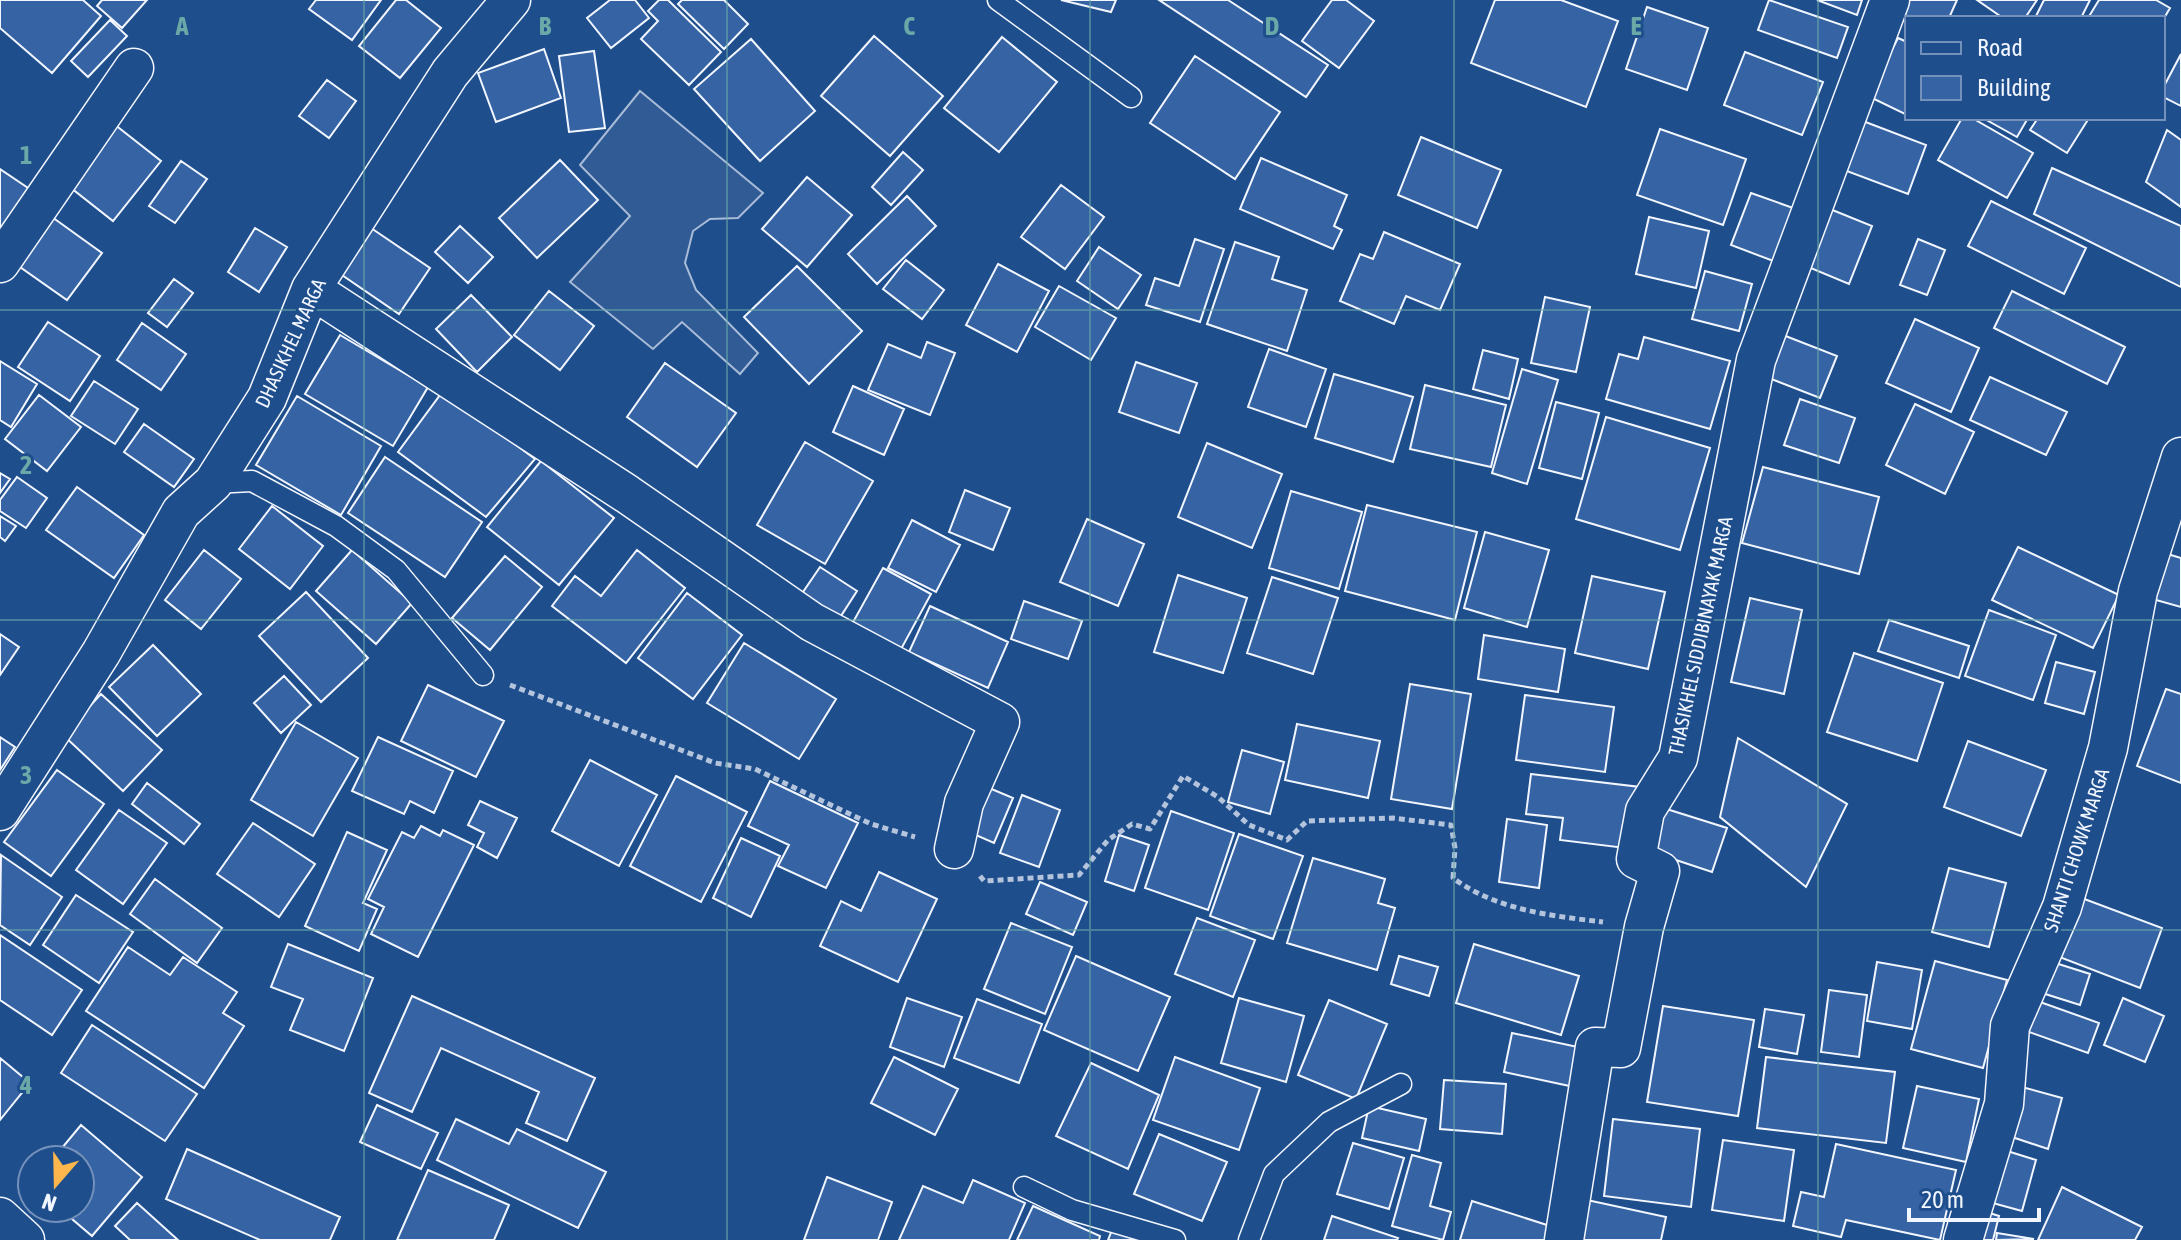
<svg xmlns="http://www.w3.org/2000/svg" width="2181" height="1240" font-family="'Asap Condensed',sans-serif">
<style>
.built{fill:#305b95;stroke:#a8bbd7;stroke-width:2}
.building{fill:#3563a3;stroke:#f2f6ff;stroke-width:2}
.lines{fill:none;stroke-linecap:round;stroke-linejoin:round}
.service-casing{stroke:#f2f6ff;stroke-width:23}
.minor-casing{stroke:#f2f6ff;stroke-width:41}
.path{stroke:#b3c4dc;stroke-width:5;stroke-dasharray:6 4;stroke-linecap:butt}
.service{stroke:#1f4e8c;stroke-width:20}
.minor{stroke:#1f4e8c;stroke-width:38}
.grid{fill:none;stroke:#6aa9a8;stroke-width:2;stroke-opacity:0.55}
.labels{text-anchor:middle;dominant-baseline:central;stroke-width:6;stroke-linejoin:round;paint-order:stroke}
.street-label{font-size:20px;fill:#f2f6ff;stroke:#1f4e8c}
.grid-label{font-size:26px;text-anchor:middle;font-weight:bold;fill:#6aa9a8;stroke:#1f4e8c;stroke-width:6;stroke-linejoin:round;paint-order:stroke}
</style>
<rect width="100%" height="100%" fill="#1f4e8c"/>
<!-- built -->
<path class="built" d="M640 91 763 193 738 218 710 219 693 231 685 263 696 290 758 353 740 374 682 322 653 349 570 282 630 216 580 165Z"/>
<!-- building -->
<path class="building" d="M0 0H83L101 16 52 73 0 28Z
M102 0H147L122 28 97 6Z
M316 0H381L352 40 309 9Z
M396 0H406L441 28 400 78 359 46Z
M610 0H635L649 18 611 48 587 18Z
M659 0H668L721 52 689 85 641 39 658 21 648 11Z
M682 0H724L748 24 724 49 678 4Z
M1061 0H1116L1111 12Z
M1159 0H1228L1328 65 1306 97Z
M1332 0H1346L1374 21 1339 68 1302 41Z
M1495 0H1561L1618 21 1586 107 1471 63Z
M1769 0 1848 27 1837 58 1758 30Z
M1817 0H1862L1857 15Z
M1898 0H1957L1949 18H1908L1893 12Z
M1977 0H2037L2025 18H2003Z
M2044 0H2090L2081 18H2035Z
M2099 0H2156L2170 8 2163 20 2088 18Z
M1647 7 1708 28 1687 90 1626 69Z
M110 20 127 36 88 77 71 61Z
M874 36 943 96 890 156 821 96Z
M1002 37 1057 82 999 152 944 108Z
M1898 38 1907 42V115L1868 96Z
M751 39 815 111 760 161 694 89Z
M544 49 561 98 496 122 478 73Z
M594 51 605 128 569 132 559 56Z
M1745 52 1823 82 1802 135 1724 105Z
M2181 54V106L2163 97V88Z
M1195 56 1280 112 1235 179 1150 123Z
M327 80 356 101 329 138 299 116Z
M1855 118 1926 145 1908 194 1836 167Z
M1962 118H1972L2033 153 2007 198 1938 160Z
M1983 118H2028L2017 137Z
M2038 118H2089L2067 153 2030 130Z
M114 124 161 161 113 221 66 184Z
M1660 129 1746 159 1723 225 1637 195Z
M2167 130 2181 140V207L2146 182Z
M1421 137 1501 170 1477 228 1398 195Z
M903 152 923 170 891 205 872 187Z
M1261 158 1347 195 1334 226 1342 230 1333 249 1240 209Z
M560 160 598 200 537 258 499 218Z
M181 161 207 179 175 223 149 206Z
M2052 168 2181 226V287L2034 214Z
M0 169 40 196 0 257Z
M807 177 852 215 807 267 762 229Z
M1061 185 1104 217 1065 269 1021 237Z
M1751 193 1796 209 1776 262 1731 245Z
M907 196 936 226 877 284 848 254Z
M1991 201 2086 248 2064 294 1968 246Z
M1825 207 1872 226 1849 284 1801 264Z
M45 212 102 253 67 300 10 260Z
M1649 217 1709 231 1696 288 1636 274Z
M460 226 493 257 468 283 435 252Z
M255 228 287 247 259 292 228 272Z
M371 228 430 268 399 314 339 273Z
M1384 232 1460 264 1440 310 1406 296 1394 324 1340 301 1360 254 1373 259Z
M1195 239 1224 249 1200 322 1146 305 1155 278 1179 286Z
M1918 239 1945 250 1927 295 1900 285Z
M1235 242 1279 257 1272 279 1307 290 1287 351 1207 324Z
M1099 247 1141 275 1118 309 1077 281Z
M906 260 944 290 922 319 883 289Z
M998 264 1049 291 1017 352 966 325Z
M797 266 862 331 809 384 744 317Z
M1705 271 1752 284 1739 331 1692 319Z
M174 279 193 293 167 327 148 313Z
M1059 286 1116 318 1091 360 1035 327Z
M549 291 594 326 560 370 514 335Z
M2012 291 2125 347 2107 384 1994 328Z
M471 295 512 337 477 372 436 329Z
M1545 297 1590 307 1576 372 1531 363Z
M1915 319 1979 348 1951 412 1886 383Z
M48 322 100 356 70 401 18 367Z
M142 323 186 354 161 390 117 360Z
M340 335 428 387 393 446 305 394Z
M1783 335 1837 356 1820 398 1766 377Z
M1644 337 1730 361 1710 429 1606 399 1619 354 1638 359Z
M927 342 955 353 930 415 868 390 888 344 921 358Z
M1269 349 1326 369 1306 427 1248 407Z
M1483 350 1518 359 1509 399 1473 389Z
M0 361 37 384 11 427 0 420Z
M1136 362 1197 383 1179 433 1119 412Z
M665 363 736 413 697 467 627 417Z
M1522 369 1558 380 1527 484 1492 473Z
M1334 374 1413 397 1393 462 1315 438Z
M1990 377 2067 412 2046 455 1970 420Z
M94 381 138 409 115 444 71 416Z
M1425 385 1506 405 1491 467 1410 449Z
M853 386 904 409 884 455 833 432Z
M443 391 535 459 486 517 398 452Z
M39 395 81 427 47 471 5 439Z
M297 396 381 446 341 515 256 465Z
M1800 399 1855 418 1839 463 1784 445Z
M1556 402 1599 413 1582 479 1539 468Z
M1915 404 1974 432 1945 494 1886 465Z
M1606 417 1710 448 1680 550 1576 519Z
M144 424 194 459 174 487 124 452Z
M805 442 873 481 825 564 757 525Z
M1207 443 1282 474 1252 548 1178 517Z
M385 457 482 522 445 577 348 513Z
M541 461 614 518 559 585 487 527Z
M1763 467 1879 497 1859 574 1742 543Z
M0 473 10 479 0 493Z
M17 477 47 498 26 528 0 511V500Z
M77 487 144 535 114 578 46 530Z
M965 490 1010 508 993 550 949 532Z
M1291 491 1362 512 1339 589 1269 568Z
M1367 505 1477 532 1455 620 1345 591Z
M272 506 323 546 290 589 239 549Z
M0 516 16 526 5 541 0 537Z
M1087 519 1144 544 1118 606 1060 582Z
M912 520 960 545 936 592 888 568Z
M1485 532 1549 550 1527 627 1464 608Z
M2018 547 2119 595 2093 648 1992 600Z
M204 550 241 579 201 629 165 600Z
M352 550 412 603 376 644 316 591Z
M637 550 685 588 626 663 552 606 575 576 601 596Z
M2161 552 2181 558V607L2149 598Z
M505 556 542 587 490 650 452 618Z
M820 567 857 591 839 619 801 595Z
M883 568 931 594 900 651 852 624Z
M1178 575 1247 598 1223 673 1154 652Z
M1592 576 1665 592 1648 669 1575 653Z
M1272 577 1338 598 1313 674 1247 653Z
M306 592 368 658 321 702 259 636Z
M687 593 742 635 693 699 638 658Z
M1750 598 1802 610 1784 694 1731 682Z
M1024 601 1082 621 1068 659 1011 639Z
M930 606 1008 642 988 688 909 652Z
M1989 610 2056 635 2033 700 1965 676Z
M1889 620 1969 646 1959 678 1878 651Z
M0 634 19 647 0 675Z
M1484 635 1565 649 1558 692 1478 679Z
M744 643 836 699 799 759 707 703Z
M153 645 201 694 157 736 109 687Z
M1854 653 1943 683 1917 761 1827 732Z
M2056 662 2095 672 2084 714 2045 703Z
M284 676 311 705 281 733 254 703Z
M1410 684 1471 694 1452 809 1391 799Z
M428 685 504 721 476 777 401 741Z
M2166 689 2181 694V783L2137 766Z
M101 694 162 750 123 791 63 735Z
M1525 695 1614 707 1605 772 1516 760Z
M296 722 358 758 313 836 251 800Z
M1297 724 1380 741 1368 798 1285 780Z
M0 737 15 747 0 770Z
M378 737 453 771 434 813 410 801 404 814 352 791Z
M1738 738 1847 804 1806 887 1720 817Z
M1968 741 2046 770 2021 836 1944 807Z
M1242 750 1284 762 1270 814 1228 802Z
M590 760 657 795 619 866 552 831Z
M57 770 104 804 51 876 4 842Z
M1531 774 1640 787 1633 849 1560 840 1563 818 1526 814Z
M676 776 747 812 701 902 630 866Z
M770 781 858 823 826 888 778 866 789 845 748 826Z
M147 783 200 824 184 844 132 804Z
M982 785 1013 798 994 843 962 829Z
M1022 795 1060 810 1039 867 1000 853Z
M480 801 517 818 497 858 477 847 484 833 468 825Z
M1657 806 1727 828 1712 872 1643 849Z
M119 810 167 843 123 904 76 870Z
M1171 811 1234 833 1208 910 1145 888Z
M1507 819 1547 825 1539 888 1499 882Z
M253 823 315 864 279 917 217 874Z
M421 826 440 836 443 830 474 845 418 957 371 934 384 907 368 899 402 832 414 838Z
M347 832 387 850 363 903 377 909 359 951 305 926Z
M1239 834 1303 856 1273 939 1210 916Z
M1119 835 1149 845 1134 891 1105 881Z
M741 838 780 856 751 917 713 898Z
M1 855 62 897 30 945 0 925Z
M1313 858 1385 879 1378 903 1395 908 1377 970 1287 943Z
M1949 868 2006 883 1989 947 1932 932Z
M879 872 937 899 898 982 820 946 841 901 861 911Z
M155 879 222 928 197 963 130 914Z
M1040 882 1087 902 1073 935 1026 914Z
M2071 894 2162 928 2140 988 2049 953Z
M76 895 133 932 99 983 43 945Z
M1197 918 1255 940 1233 997 1175 974Z
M1011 923 1072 947 1045 1014 984 989Z
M0 935 82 990 52 1035 0 1000Z
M288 944 373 978 344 1051 290 1030 303 999 271 987Z
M1474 944 1579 976 1561 1035 1456 1003Z
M128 947 170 975 183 957 237 992 223 1013 244 1026 204 1088 86 1011Z
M1076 956 1170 997 1138 1071 1044 1030Z
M1399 956 1438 967 1429 996 1391 984Z
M1935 961 2007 980 1983 1068 1911 1049Z
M2049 961 2090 974 2080 1005 2039 992Z
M1877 962 1922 970 1912 1029 1867 1021Z
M1829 990 1867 995 1859 1057 1821 1052Z
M412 996 595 1078 567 1141 526 1123 539 1092 441 1048 412 1112 369 1093Z
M907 998 962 1017 944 1067 890 1047Z
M1239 998 1304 1016 1286 1082 1221 1063Z
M2029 998 2099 1023 2088 1053 2018 1028Z
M2123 998 2164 1016 2145 1062 2104 1045Z
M977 999 1042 1024 1019 1083 954 1058Z
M1329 1000 1387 1024 1356 1099 1298 1075Z
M1663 1006 1754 1020 1738 1116 1647 1102Z
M1765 1009 1804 1015 1797 1054 1759 1047Z
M92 1025 197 1094 165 1141 61 1073Z
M1512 1033 1587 1049 1579 1088 1504 1072Z
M894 1057 958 1089 935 1135 871 1103Z
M1175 1057 1260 1088 1239 1150 1153 1120Z
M1766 1057 1895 1072 1886 1143 1757 1128Z
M0 1058 30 1083 0 1120Z
M1091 1063 1159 1095 1128 1169 1056 1136Z
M1444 1080 1506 1084 1502 1134 1440 1129Z
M1917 1086 1979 1099 1966 1162 1903 1148Z
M2022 1087 2062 1098 2048 1149 2009 1136Z
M377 1105 438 1133 421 1169 360 1142Z
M1369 1106 1426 1119 1419 1151 1362 1138Z
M456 1119 509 1144 517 1129 606 1172 578 1228 437 1160Z
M1613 1119 1700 1129 1691 1207 1604 1196Z
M81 1125 142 1177 92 1236 59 1208H80V1160H52Z
M1159 1134 1227 1162 1202 1221 1134 1194Z
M1723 1140 1794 1150 1784 1221 1712 1210Z
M1353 1143 1404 1158 1389 1209 1337 1194Z
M1836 1144 1956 1170 1940 1240 1846 1220 1841 1237 1793 1226 1801 1192 1824 1197Z
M187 1149 340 1217 330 1240H260L166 1199Z
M2004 1150 2036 1160 2022 1211 1989 1202Z
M1412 1155 1441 1163 1430 1206 1451 1212 1443 1240 1392 1226Z
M428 1170 509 1205 494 1240H397Z
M827 1177 892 1202 878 1240H804Z
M973 1180 1025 1203 1009 1240H899L923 1186 963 1203Z
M2062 1187 2142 1227 2135 1240H2038Z
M1587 1200 1666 1217 1661 1240H1578Z
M1472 1201 1550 1226 1545 1240H1460Z
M137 1203 178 1240H130L115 1226Z
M1033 1206 1100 1236 1099 1240H1017Z
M1980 1210 1999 1216 1993 1240H1970Z
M1332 1216 1398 1238 1397 1240H1324Z
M1112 1230 1137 1240H1108Z
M1997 1233 2034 1239 1996 1240Z"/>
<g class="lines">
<defs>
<path id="service" d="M998 0 1131 97
M213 483 252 481 336 526 396 570 483 675
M1024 1187 1072 1210 1175 1240
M1249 1240 1274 1174 1329 1122 1401 1084"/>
<path id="minor" d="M0 263 134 68
M311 289 627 494 812 622 1000 722 964 803 954 849
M0 811 101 653 181 512 213 483 267 398 311 289 450 73 511 0
M0 1217 25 1240
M1564 1240 1595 1047 1621 1048 1644 927 1660 871 1636 859 1645 811 1678 758 1756 360 1890 0
M1963 1240 2004 1104 2010 1026 2062 907 2108 748 2138 591 2181 457"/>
</defs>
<!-- service casing -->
<use href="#service" class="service-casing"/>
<!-- minor casing -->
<use href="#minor" class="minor-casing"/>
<!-- path -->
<path class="path" d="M510 685 715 763 755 769 871 824 915 837
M980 876 984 881 1079 875 1108 840 1132 824 1150 829 1183 776 1218 797 1249 825 1287 840 1307 821 1393 818 1451 825 1455 848 1453 878C1496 910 1552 916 1603 922"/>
<!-- service -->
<use href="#service" class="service"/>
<!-- minor -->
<use href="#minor" class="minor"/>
</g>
<!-- grid -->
<path class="grid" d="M364 0V1240M727 0V1240M1090 0V1240M1454 0V1240M1818 0V1240M0 310H2181M0 620H2181M0 930H2181"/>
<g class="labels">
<!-- street labels -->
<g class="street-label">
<text transform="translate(290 343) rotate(-65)">DHASIKHEL MARGA</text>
<text transform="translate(1700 636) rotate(-78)">THASIKHEL SIDDIBINAYAK MARGA</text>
<text transform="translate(2076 850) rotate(-72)">SHANTI CHOWK MARGA</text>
</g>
</g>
<g class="grid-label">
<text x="182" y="35">A</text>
<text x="545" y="35">B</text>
<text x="909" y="35">C</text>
<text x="1272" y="35">D</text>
<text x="1636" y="35">E</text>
<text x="26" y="164">1</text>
<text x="26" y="474">2</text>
<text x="26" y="784">3</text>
<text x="26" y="1094">4</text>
</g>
<!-- legend -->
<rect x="1905" y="16" width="260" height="104" fill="#1f4e8c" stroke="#7391ba" stroke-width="2"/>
<rect x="1921" y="42" width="40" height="12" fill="#1f4e8c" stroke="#7391ba" stroke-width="2"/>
<text x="1977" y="56" font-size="24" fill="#f2f6ff">Road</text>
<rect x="1921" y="76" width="40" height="24" fill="#3563a3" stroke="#7391ba" stroke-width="2"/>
<text x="1977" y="96" font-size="24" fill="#f2f6ff">Building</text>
<!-- north arrow -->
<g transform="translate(56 1184) rotate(200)"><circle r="38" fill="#1f4e8c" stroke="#7391ba" stroke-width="2"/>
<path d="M0-6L14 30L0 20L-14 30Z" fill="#ffb74d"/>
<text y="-12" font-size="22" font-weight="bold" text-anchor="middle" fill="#f2f6ff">N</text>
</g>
<!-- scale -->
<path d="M1909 1208v12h130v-12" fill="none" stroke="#f2f6ff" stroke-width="4"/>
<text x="1921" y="1208" font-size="24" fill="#f2f6ff" stroke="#1f4e8c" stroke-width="6" paint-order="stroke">20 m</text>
</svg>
